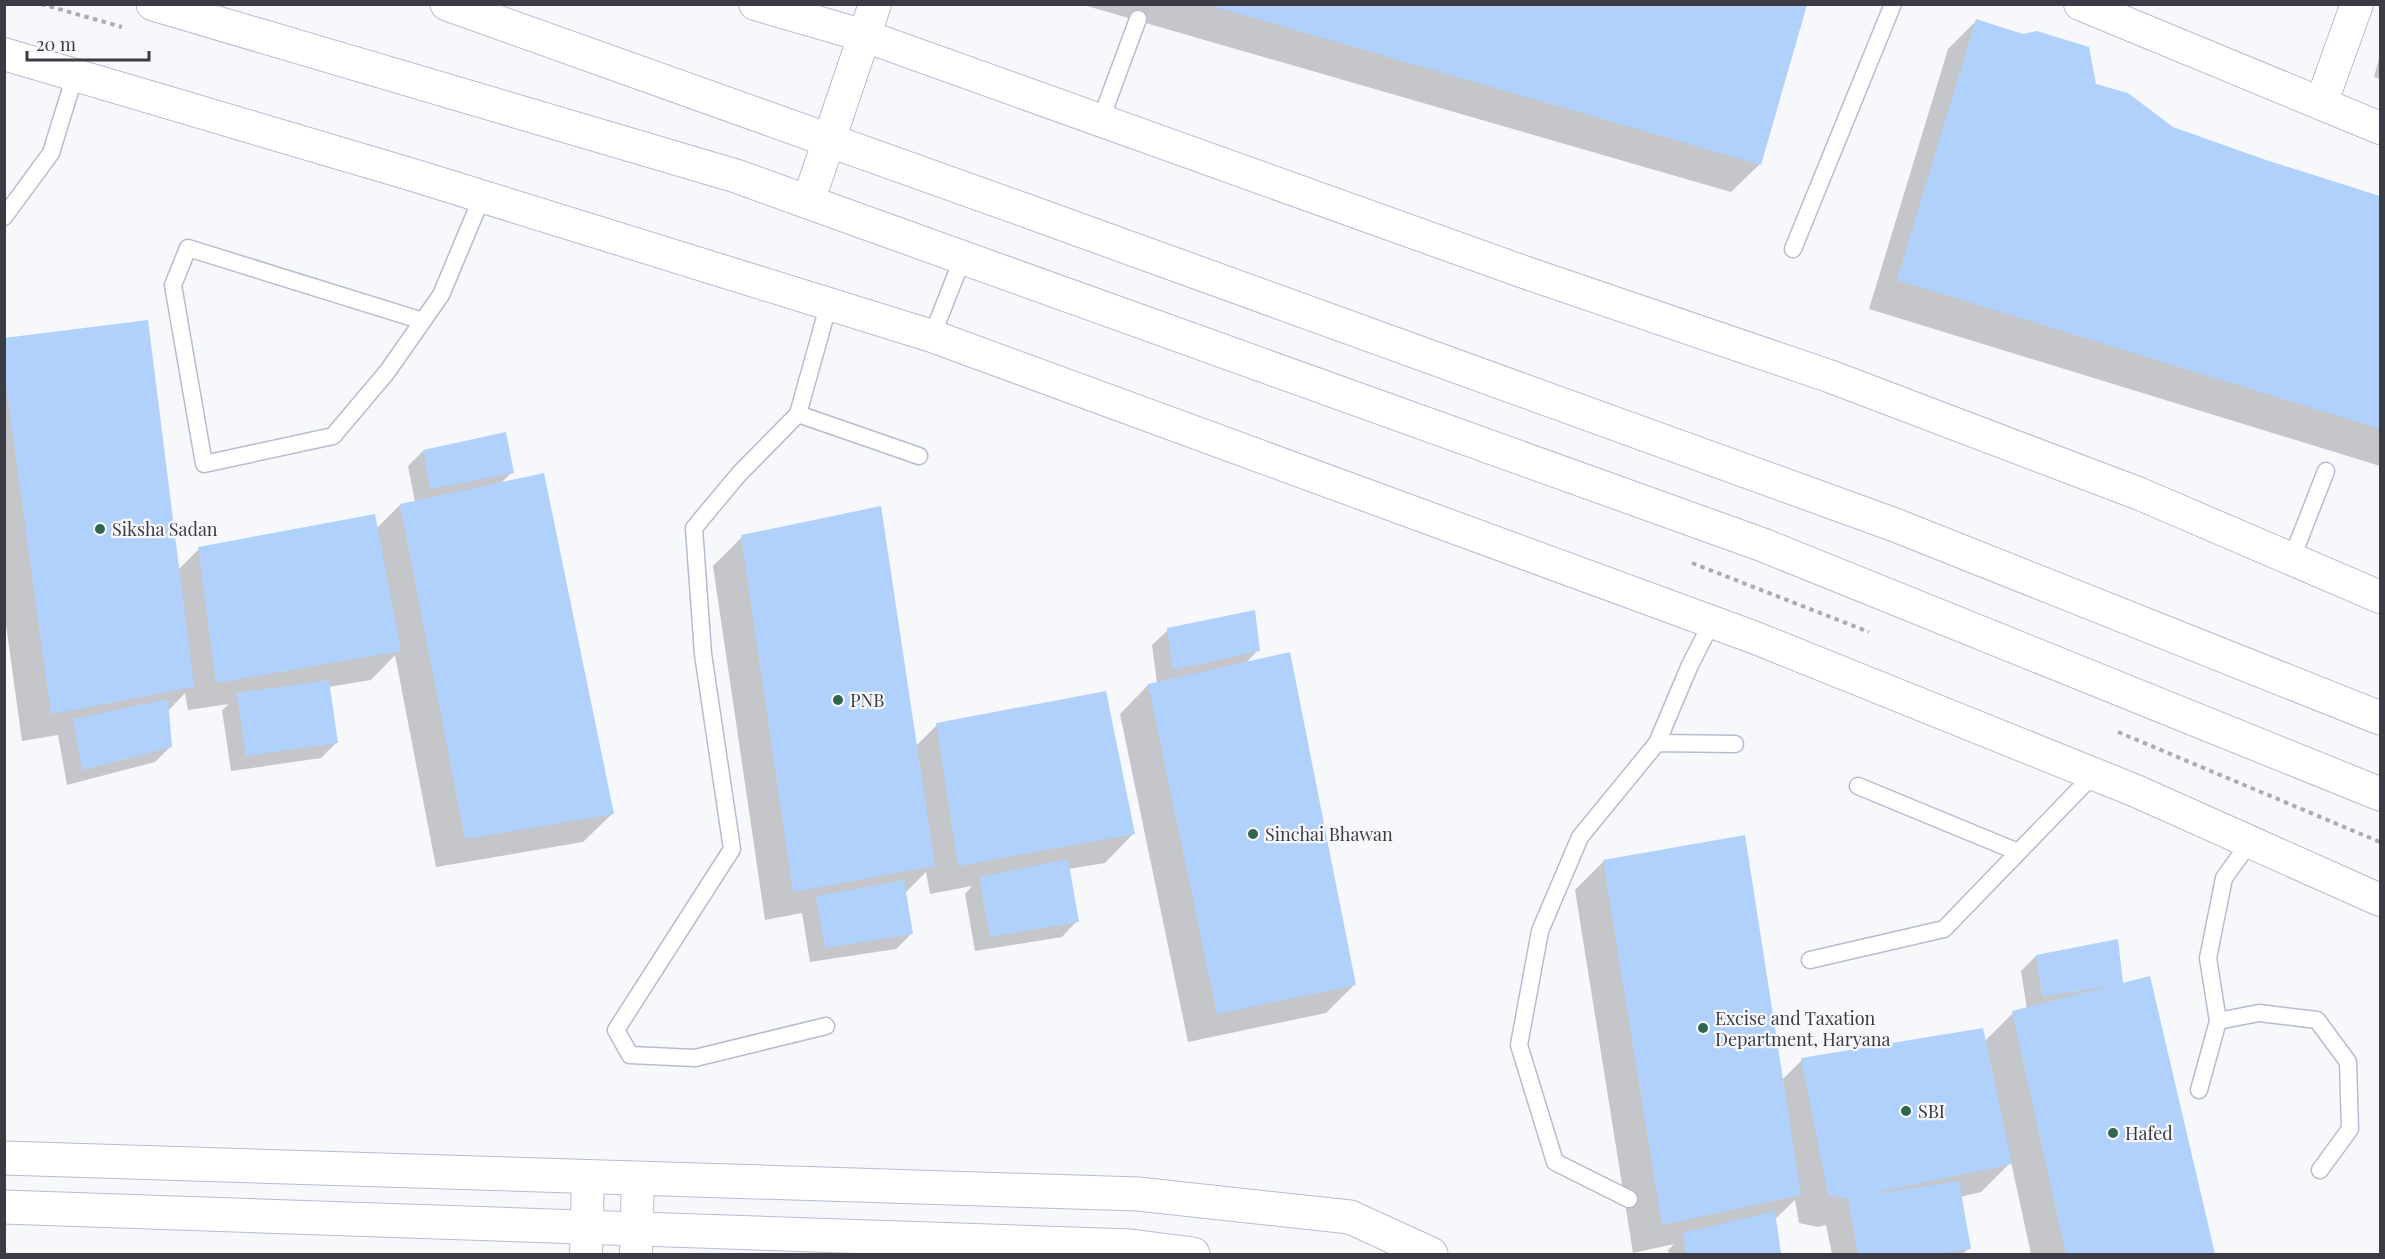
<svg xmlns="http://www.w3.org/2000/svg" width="2385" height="1259" font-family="'Playfair Display',serif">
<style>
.shadow{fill:#0003}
.building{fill:#b1d1fd}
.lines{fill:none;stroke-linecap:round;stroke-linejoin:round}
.lane-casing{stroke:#b8bbd0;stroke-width:19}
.street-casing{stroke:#b8bbd0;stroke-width:34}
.secondary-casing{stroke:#b8bbd0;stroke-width:35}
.path{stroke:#abacb2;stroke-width:4;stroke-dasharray:4.5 4.5;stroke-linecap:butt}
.lane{stroke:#fff;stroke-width:16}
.street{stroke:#fff;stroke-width:32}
.secondary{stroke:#fff;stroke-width:33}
.poi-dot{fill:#30664d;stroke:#f7f8fc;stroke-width:2}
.labels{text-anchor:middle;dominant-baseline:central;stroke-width:4.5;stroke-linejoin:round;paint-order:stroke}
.poi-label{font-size:18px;fill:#3a3b44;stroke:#f7f8fc;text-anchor:start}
</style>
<rect width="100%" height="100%" fill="#f7f8fc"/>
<!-- shadow -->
<path class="shadow" d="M1080 4H1805L1760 164 1731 192Z
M1976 21 2172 128 2265 162 2380 197V466L1869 309 1948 49Z
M2380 55V79L2374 77Z
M4 339 178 570 199 549 376 529 400 505 415 502 408 466 423 451 512 472 500 484 612 814 583 842 436 867 395 655 371 680 328 687 336 743 321 758 231 771 222 710 229 704 188 710 185 693 168 711 171 746 155 762 67 785 58 735 22 741 4 610Z
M742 537 915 747 937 725 1133 834 1105 863 1068 869 1077 921 1062 937 975 951 965 894 972 886 930 894 926 872 905 893 911 934 896 949 810 962 802 913 765 920 713 566Z
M1168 630 1258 650 1245 664 1355 984 1326 1013 1188 1042 1120 714 1148 685 1157 683 1152 645Z
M1604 861 1782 1080 1802 1060 1985 1041 2013 1013 2027 1009 2021 971 2036 956 2121 985 2149 977 2213 1254H2031L2011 1162 1981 1192 1960 1197 1969 1248 1963 1254H1832L1826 1225 1818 1227 1799 1223 1795 1200 1774 1220 1780 1254H1669L1668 1250 1674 1244 1633 1253 1575 890Z"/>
<!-- building -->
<path class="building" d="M1209 5H1807L1761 165Z
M1976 19 2023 34 2037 31 2089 47 2096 84 2128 93 2173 127 2266 160 2380 196V429L1897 280Z
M148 320 194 687 51 714 4 370V338Z
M506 432 514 473 430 489 423 450Z
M544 473 614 814 465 839 400 504Z
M881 506 935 866 793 892 741 535Z
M375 514 401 651 216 683 198 547Z
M1255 610 1260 651 1173 670 1167 628Z
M1290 652 1356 985 1217 1014 1148 684Z
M329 680 338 743 246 756 237 693Z
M1106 691 1135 834 958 866 936 723Z
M168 699 172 747 82 770 73 719Z
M1745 835 1801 1195 1662 1225 1603 860Z
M1068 859 1079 922 990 937 979 877Z
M904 880 913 934 825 948 816 896Z
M2118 939 2123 983 2150 976 2215 1254H2066L2012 1011 2118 984 2042 997 2036 955Z
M1983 1028 2012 1164 1860 1196 1959 1181 1971 1249 1936 1254H1858L1848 1199 1828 1195 1801 1058Z
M1775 1211 1781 1254H1686L1683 1233Z"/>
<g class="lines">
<defs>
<path id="lane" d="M1101 119 1138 19
M4 217 51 153 75 75
M1793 249 1893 4
M423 321 188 248 173 285 204 464 333 436 387 372 441 295 482 197
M932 336 963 257
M798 414 919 456
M2292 558 2326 471
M1657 743 1735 744
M1858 786 2018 852
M2250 842 2224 878 2208 958 2218 1021 2259 1013 2317 1020 2348 1062 2350 1129 2320 1170
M1810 960 1944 929 2094 774
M826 1026 695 1058 630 1055 616 1030 732 849 703 654 694 528 739 474 798 414 829 303
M2199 1090 2218 1021
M1629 1199 1555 1162 1519 1045 1540 931 1580 837 1657 743 1690 665 1712 622"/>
<path id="street" d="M755 4 865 36 1521 271 1829 376 2140 494 2380 597
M2080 4 2380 128
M4 54 413 175 932 336 1753 637 2136 791 2380 900
M2321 104 2357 4
M808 202 875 4
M586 1254 588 1176
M636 1254 638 1178"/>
<path id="secondary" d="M153 4 736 176 808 202 1763 545 2380 794
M447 4 1030 212 1895 525 2380 718
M4 1158 1138 1194 1350 1217 1431 1254
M4 1207 1131 1246 1193 1254"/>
</defs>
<!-- lane casing -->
<use href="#lane" class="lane-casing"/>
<!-- street casing -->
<use href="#street" class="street-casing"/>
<!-- secondary casing -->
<use href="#secondary" class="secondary-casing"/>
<!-- path -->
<path class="path" d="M41 4 122 27
M1692 563 1869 632
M2118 732 2380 842"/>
<!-- lane -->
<use href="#lane" class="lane"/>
<!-- street -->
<use href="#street" class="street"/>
<!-- secondary -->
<use href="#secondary" class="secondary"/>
</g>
<!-- markers -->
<g class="poi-dot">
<circle cx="100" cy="529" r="6"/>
<circle cx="838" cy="700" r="6"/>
<circle cx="1253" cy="834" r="6"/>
<circle cx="1703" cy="1028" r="6"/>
<circle cx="1906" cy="1111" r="6"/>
<circle cx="2113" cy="1133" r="6"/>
</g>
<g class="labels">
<!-- poi labels -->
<g class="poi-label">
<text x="112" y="529">Siksha Sadan</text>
<text x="850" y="700">PNB</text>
<text x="1265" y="834">Sinchai Bhawan</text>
<text x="1715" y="1018">Excise and Taxation<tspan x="1715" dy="21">Department, Haryana</tspan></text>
<text x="1918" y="1111">SBI</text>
<text x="2125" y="1133">Hafed</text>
</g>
</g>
<!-- border -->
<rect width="2385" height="1259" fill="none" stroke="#3a3b44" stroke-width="12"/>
<!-- scale -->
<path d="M27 51v9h122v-9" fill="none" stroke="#3a3b44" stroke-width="3"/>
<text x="36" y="51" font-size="18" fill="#3a3b44" stroke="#f7f8fc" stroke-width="4.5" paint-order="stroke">20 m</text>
</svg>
